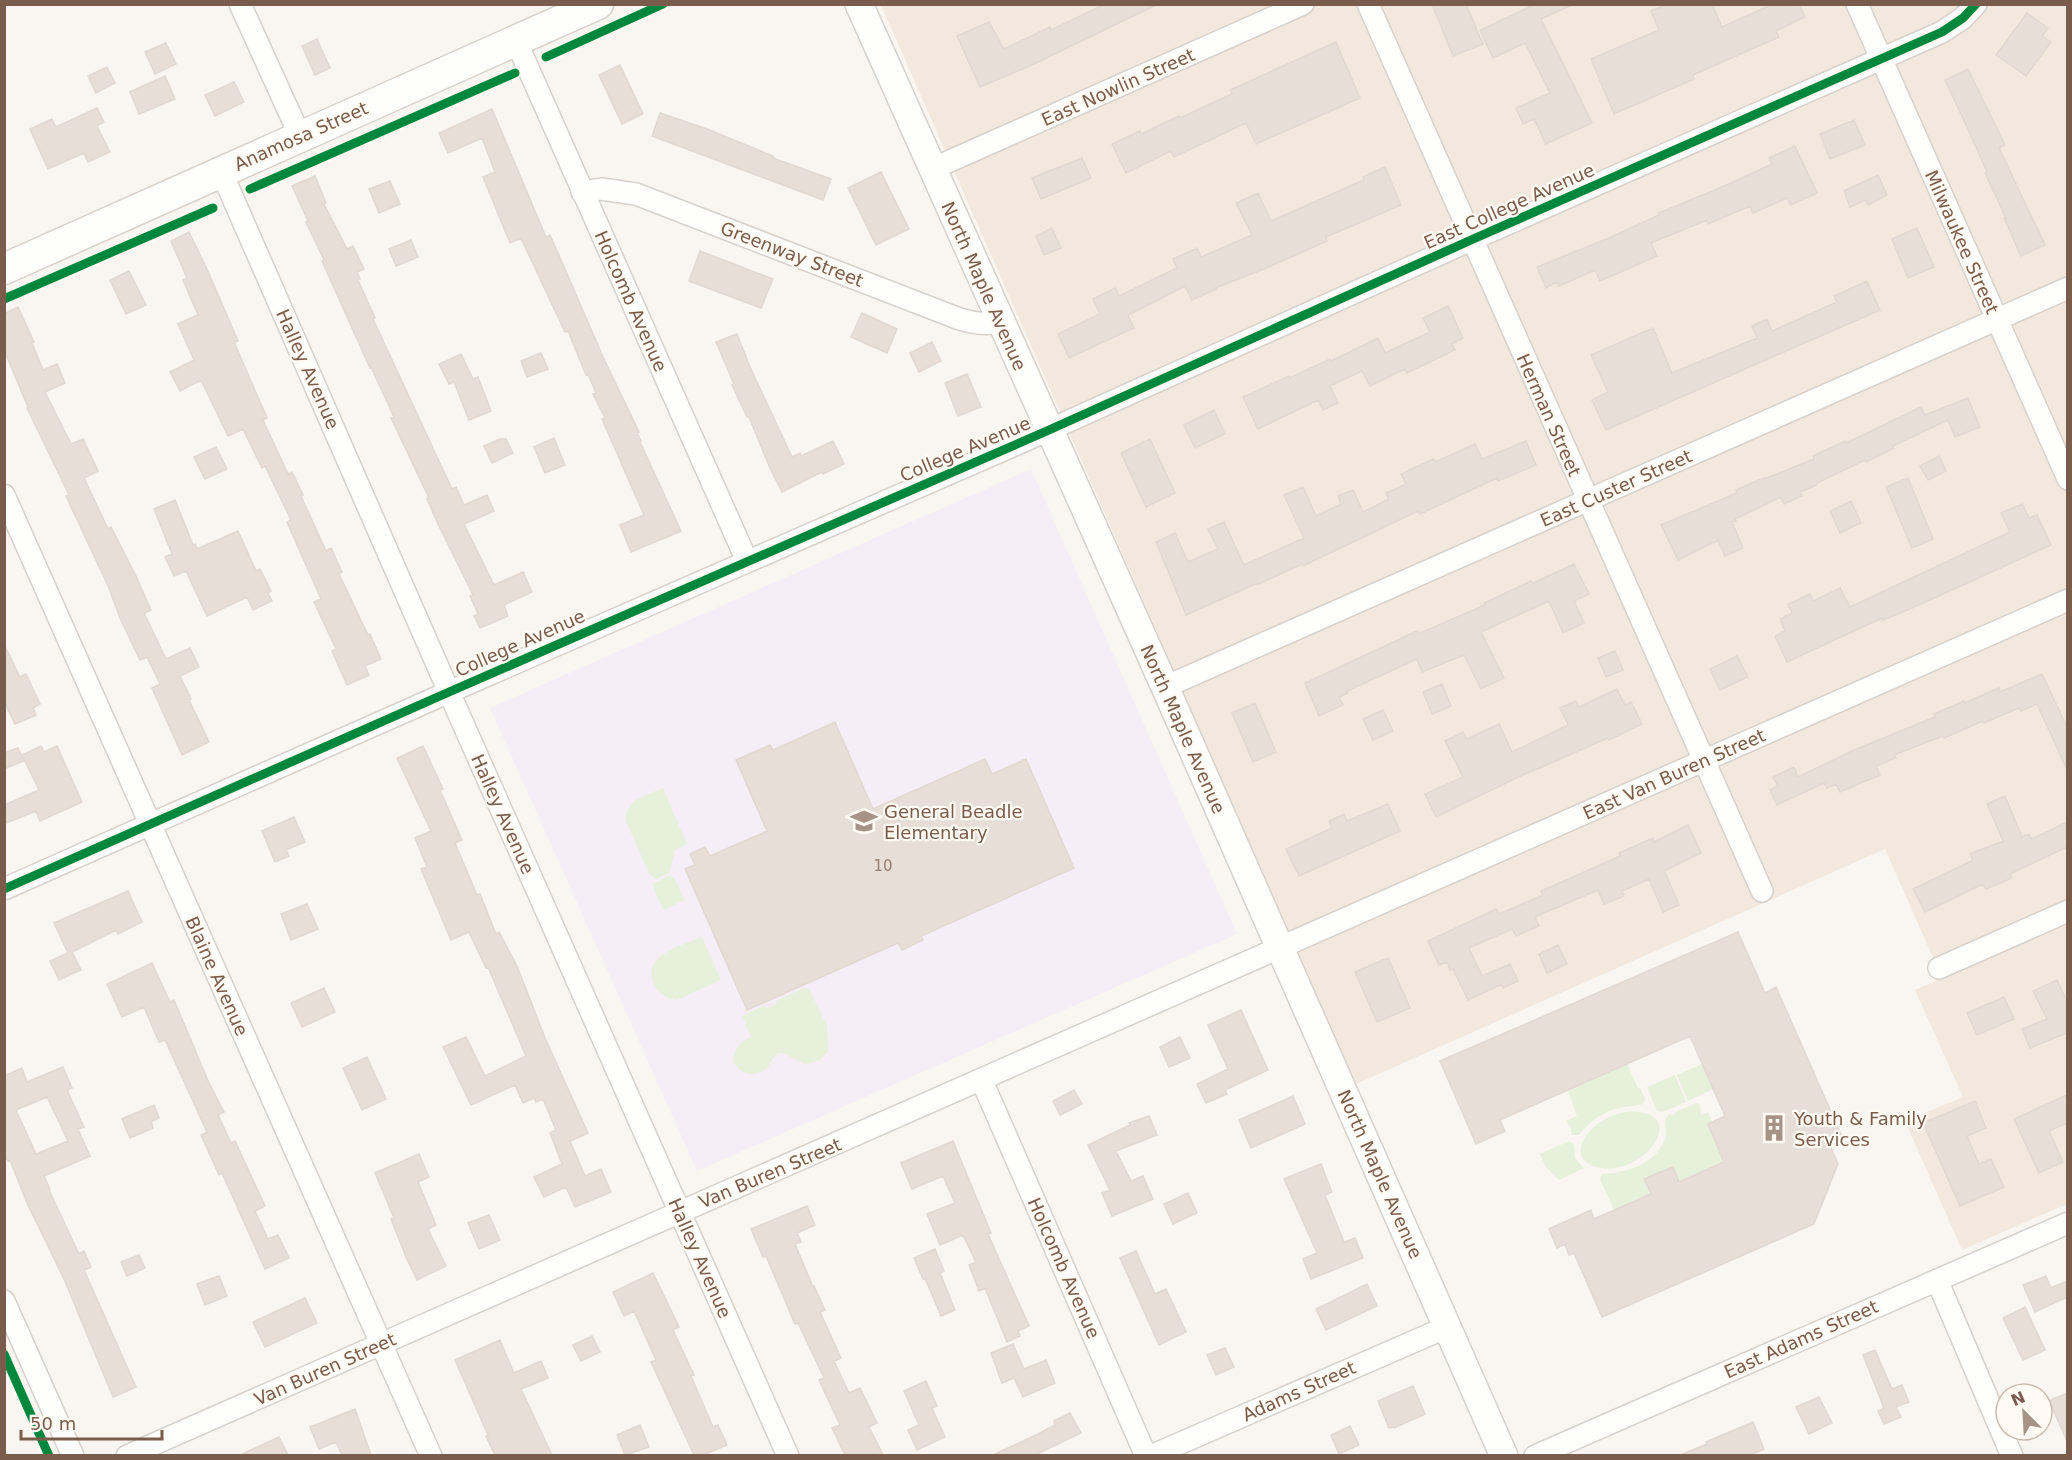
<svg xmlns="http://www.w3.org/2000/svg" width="2072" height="1460" font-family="'DejaVu Sans',sans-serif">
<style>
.residential{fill:#f2e8de}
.education{fill:#f6eef6}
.green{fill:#e7f0db}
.building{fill:#e6ded7;stroke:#e2d8d2;stroke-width:1.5;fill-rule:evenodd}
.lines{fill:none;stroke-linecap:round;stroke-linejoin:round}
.minor-casing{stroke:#d7d1cb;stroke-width:24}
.tertiary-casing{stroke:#d7d1cb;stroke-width:30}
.secondary-casing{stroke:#d9d2cb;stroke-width:33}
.minor{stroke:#fefefd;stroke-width:21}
.tertiary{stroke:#fefefd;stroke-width:27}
.secondary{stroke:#fefefd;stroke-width:30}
.cycleway-casing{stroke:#fffaf3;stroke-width:13}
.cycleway{stroke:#00873e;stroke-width:9}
.labels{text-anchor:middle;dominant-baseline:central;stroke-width:4.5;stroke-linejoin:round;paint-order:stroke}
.number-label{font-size:15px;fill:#977e72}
.street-label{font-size:18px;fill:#7a5c4d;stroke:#fffaf3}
.poi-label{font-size:18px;fill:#7a5c4d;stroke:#fffaf3;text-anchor:start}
</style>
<rect width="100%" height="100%" fill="#f9f5f0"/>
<!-- residential -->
<path class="residential" d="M881 5H2067V1204L1962 1250 1905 1121 1963 1097 1915 990 1942 978 1885 849 1356 1084Z"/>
<!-- education -->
<path class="education" d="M1031 469 1237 934 697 1171 490 708Z"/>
<!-- green -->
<path class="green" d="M663 788 687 844 675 850 669 873 656 879 649 874 626 821C625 799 645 796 663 788Z
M670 875 675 879 685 900 663 910 652 884Z
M702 937 721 980 677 1000C667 999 660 995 655 986 638 956 682 945 702 937Z
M804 988 809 989 827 1025 828 1052 820 1060 805 1064 783 1053H778C772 1058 771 1064 766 1069 755 1079 739 1074 733 1061 736 1047 738 1043 751 1037L742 1016 763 1006 768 1008 776 1004 777 1000Z
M1627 1064 1638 1088H1640L1645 1099 1643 1104C1636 1106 1630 1106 1624 1107 1605 1110 1591 1120 1579 1135H1572L1571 1127 1566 1121 1577 1116 1568 1091Z
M1702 1064 1713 1089 1688 1101 1677 1075Z
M1675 1075 1686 1102 1662 1112 1657 1111 1647 1087Z
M1697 1103 1700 1105 1701 1115 1708 1112 1712 1122 1708 1124 1714 1139 1729 1160 1679 1182 1672 1167 1645 1179 1651 1194 1614 1210 1600 1179 1602 1174C1626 1173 1659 1164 1666 1135 1667 1127 1662 1119 1670 1114L1674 1116 1675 1112Z
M1625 1112C1694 1108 1646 1175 1602 1168 1564 1162 1584 1129 1607 1118 1613 1115 1619 1114 1625 1112Z
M1569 1141 1574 1144 1575 1158 1584 1168 1559 1180 1546 1167 1540 1154Z"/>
<!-- building -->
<path class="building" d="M1105 4H1158L1032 65 980 87 957 36 989 22 1004 49 1050 27 1051 30Z
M1432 4H1466L1483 44 1453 56Z
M1536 4H1574L1541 19 1592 123 1546 144 1534 119 1523 124 1516 108 1550 93 1525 43 1493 58 1480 30Z
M1668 4H1712L1722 27 1773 4H1799L1805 17 1776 31 1779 37 1693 75 1694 79 1614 114 1591 59 1659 30 1651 11Z
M2027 13 2048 28 2042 36 2051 42 2026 76 1996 55Z
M317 39 330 68 315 75 302 46Z
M1336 42 1360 98 1256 144 1246 123 1174 157 1171 151 1126 173 1112 144 1140 131 1141 134 1179 116 1180 118 1232 94 1230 90Z
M166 43 176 64 155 74 145 52Z
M620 65 643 114 622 124 599 75Z
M107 67 115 83 96 93 88 76Z
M1968 69 2005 145 1999 148 2045 245 2021 256 2004 218H2006L1985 173 1987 172 1967 127 1945 80Z
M165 76 175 99 139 114 130 92Z
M234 82 244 102 215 116 205 95Z
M97 108 104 122 97 126 110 152 88 162 84 153 48 169 30 129 52 119 56 127Z
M492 109 546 237 550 235 565 269 603 357 639 432 637 433 641 441 640 442 681 531 631 552 620 525 644 515 602 419 605 418 593 394 596 393 588 374 586 375 568 331 565 332 521 238 510 243 483 177 495 172 482 138 448 153 439 133Z
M660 113 707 129 773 156V158L831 179 823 200 652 136Z
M1854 120 1865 145 1830 159 1820 134Z
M1795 146 1817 193 1791 205 1787 198 1753 213 1750 206 1708 224 1707 220 1651 243 1657 256 1600 281 1595 270 1559 286 1557 282 1546 288 1537 267 1609 238 1659 215V213L1729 184 1772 164 1769 158Z
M1082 158 1091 178 1041 199 1032 178Z
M1385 167 1401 205 1326 237 1327 241 1264 269 1215 288 1216 289 1192 300 1185 286 1128 315 1134 328 1069 358 1058 334 1100 314 1093 299 1115 288 1119 296 1177 268 1173 259 1197 248 1201 257 1252 235 1236 203 1258 193 1271 221 1364 180 1363 177Z
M881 172 909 229 876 245 848 188Z
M1878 175 1887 195 1868 205 1866 200 1850 207 1844 191Z
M315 176 326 203 324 204 347 249 353 246 364 269 357 272 360 279 358 280 375 318 373 319 452 489 456 487 464 505 487 495 494 511 464 524 494 585 523 572 532 592 504 605 508 616 480 628 474 616 478 614 470 596 473 595 438 524 427 499 429 498 391 418 394 417 371 367 370 368 322 261 324 260 306 222 308 221 292 186Z
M390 181 400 204 379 213 369 189Z
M1052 228 1061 248 1044 255 1036 236Z
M1917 228 1934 267 1908 278 1892 239Z
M189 232 207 269 238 341 234 342 267 418 263 420 288 474 292 472 303 495 301 496 326 551 331 548 342 572 339 574 368 635 370 634 381 659 365 666 369 675 347 685 332 651 336 649 314 602 321 599 287 522 291 520 265 466 262 468 243 429 228 436 201 380 180 391 170 372 194 360 178 324 198 315 183 280 187 278 171 241Z
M411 240 418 257 396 266 389 249Z
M700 251 773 279 761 308 689 281Z
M129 271 146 305 126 314 110 280Z
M1867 281 1880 310 1606 430 1592 400 1608 392 1591 355 1653 328 1672 373 1757 338 1752 326 1767 319 1772 331 1837 302 1834 296Z
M1448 306 1463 338 1452 344 1455 350 1407 373 1405 369 1370 386 1362 371 1330 386 1338 403 1323 410 1318 400 1258 429 1243 397 1289 376 1290 378 1330 359 1331 361 1378 338 1385 353 1430 332 1423 318Z
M18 307 34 342 32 343 43 370 57 364 65 383 45 392 71 444 83 439 98 471 84 478 108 529 111 527 136 576 151 610 144 613 166 659 190 648 199 667 180 676 191 699 189 700 209 742 182 755 152 688 160 684 147 657 140 660 120 618 109 588 66 496 69 495 27 408 28 407 4 350V314Z
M862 313 897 329 887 353 851 337Z
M737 334 750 367 792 457 800 453 801 456 833 441 844 464 823 474 822 472 782 492 770 468 749 417H747L732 385 734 384 716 342Z
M932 342 941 361 919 372 910 353Z
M541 353 548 369 527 377 521 361Z
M461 354 473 379 478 377 491 411 469 420 454 382 449 384 439 364Z
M967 374 981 407 958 416 945 383Z
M1968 398 1980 427 1955 437 1948 420 1893 446 1894 448 1866 462 1865 460 1817 483V485L1800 492 1802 496 1784 504 1781 497 1735 519 1736 521 1732 522 1743 548 1725 556 1718 540 1678 560 1661 525 1737 493 1736 490 1764 478V479L1814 459 1813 456 1845 441 1846 443 1921 407 1925 415Z
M1214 410 1225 434 1195 448 1184 425Z
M554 438 565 465 545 473 534 447Z
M500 439H506L513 453 492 463 484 446Z
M1150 439 1175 493 1146 507 1121 453Z
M1526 441 1536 465 1498 481 1497 478 1420 514 1418 511 1303 566 1302 564 1259 584 1258 583 1186 615 1156 542 1175 533 1188 562 1218 549 1208 529 1224 522 1244 565 1304 538 1284 495 1303 487 1316 516 1341 504 1338 496 1353 490 1363 512 1389 499 1386 493 1406 484 1401 474 1433 459 1435 462 1475 444 1482 459Z
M216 447 227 469 205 479 194 457Z
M1939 456 1946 471 1928 480 1920 466Z
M1908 478 1933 539 1912 548 1886 487Z
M175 500 193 545 195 544 197 549 238 531 256 571 260 569 271 591 268 593 272 601 253 610 247 597 207 616 186 571 174 576 165 557 172 554 154 509Z
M1851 501 1861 523 1840 533 1830 511Z
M2022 504 2029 518 2037 515 2051 545 1919 605 1883 620 1882 618 1787 662 1775 636 1785 631 1780 619 1792 613 1788 604 1810 594 1813 601 1840 588 1850 607 2010 532 2001 513Z
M1574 564 1589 594 1574 601 1584 623 1563 633 1549 601 1481 632 1504 678 1481 689 1464 655 1422 672 1417 659 1347 691 1348 693 1339 697 1343 705 1319 716 1305 683 1417 631 1418 634 1485 605 1484 603 1531 581 1533 583Z
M4 644 20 677 26 674 40 704 33 708 36 715 15 724 4 701Z
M1615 651 1623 670 1606 677 1598 658Z
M1737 656 1748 677 1720 690 1710 669Z
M2042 674 2067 727V770L2037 704 2021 711 2019 708 1984 723 1983 721 1944 738 1943 736 1894 755 1896 758 1876 766 1880 775 1840 792 1836 784 1827 788 1824 783 1777 805 1770 790 1778 786 1773 777 1794 767 1798 777 1854 750 1935 717 1934 714 1964 701V703L1999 688 2000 692Z
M1442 684 1451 706 1432 714 1423 692Z
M1617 689 1625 705 1631 702 1642 724 1609 740 1608 738 1533 771V770L1436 817 1425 794 1463 777 1445 741 1463 732 1467 739 1499 724 1512 752 1568 725 1560 708 1576 701 1579 707Z
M1255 703 1276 752 1253 762 1232 713Z
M1383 710 1393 731 1373 740 1363 719Z
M835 722 873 809 985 759 992 774 1026 759 1074 868 921 936 923 940 902 950 898 943 747 1010 685 869 695 865 690 854 705 847 710 856 767 831 736 760 770 745 773 750Z
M41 746 44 752 57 746 82 802 40 821 36 811 4 824V805L39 790 22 755Z
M423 746 443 789 440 790 462 840 455 843 477 895 480 894 496 934 499 932 517 966 545 1038 588 1133 570 1141 585 1176 601 1169 611 1192 575 1207 566 1187 544 1197 534 1177 562 1164 550 1133 556 1130 543 1099 536 1102 534 1098 523 1103 515 1085 471 1105 443 1047 466 1037 485 1076 526 1056 488 967 486 968 469 932 451 940 421 869 427 867 415 838 431 831 397 758Z
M18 748 24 761 4 769V753Z
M2005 796 2022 837 2029 834 2032 839 2067 822V847L2010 874 2012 878 1986 889 1983 884 1925 912 1913 889 1973 860 1970 854 2003 841 1987 804Z
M1388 804 1400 831 1299 876 1286 849 1332 828 1329 821 1344 814 1347 821Z
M294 817 305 842 286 850 289 856 275 862 262 831Z
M1688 825 1701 853 1666 870 1665 872 1679 905 1663 912 1649 879 1622 891 1624 896 1604 904 1598 890 1535 917 1539 926 1516 936 1512 929 1469 948 1482 976 1510 964 1518 981 1503 988 1502 984 1468 1000 1453 969 1450 970 1447 962 1439 965 1428 941 1496 909 1499 914 1543 895 1541 891 1620 856 1619 853 1653 838 1654 842Z
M128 891 142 922 118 934 116 930 72 952 81 970 59 980 50 961 68 953 54 923Z
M307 904 318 929 291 940 281 914Z
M1738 932 1765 993 1776 987 1843 1139 1830 1145 1838 1164 1814 1224 1602 1317 1574 1253 1569 1255 1565 1244 1557 1248 1549 1229 1591 1210 1594 1219 1651 1194 1644 1179 1673 1167 1679 1182 1724 1162 1708 1124 1725 1116 1690 1036 1500 1120 1505 1131 1476 1144 1440 1061Z
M1558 945 1567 964 1547 973 1539 954Z
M1388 958 1410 1008 1377 1022 1355 972Z
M152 963 170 1002 174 1000 209 1083 224 1112 218 1115 231 1143 235 1141 265 1206 255 1211 268 1239 278 1235 289 1258 265 1269 222 1173 219 1175 201 1135 207 1132 165 1040 159 1042 144 1007 122 1017 107 984Z
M2057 980 2067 1002V1033L2030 1048 2022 1029 2047 1019 2033 991Z
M324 988 335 1012 302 1027 291 1003Z
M2004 997 2014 1019 1977 1035 1967 1013Z
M1241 1010 1268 1070 1225 1090 1227 1094 1206 1103 1197 1084 1228 1069 1208 1025Z
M1180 1037 1190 1058 1169 1067 1160 1047Z
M367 1057 386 1099 362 1110 343 1068Z
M63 1067 72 1088 67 1090 84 1127 78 1129 90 1156 44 1176 50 1189 49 1190 79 1254 84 1251 91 1267 84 1270 136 1387 113 1397 64 1279 27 1203 10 1160 8 1161 4 1153V1076L22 1068 27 1082ZM47 1097 68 1141 36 1154 16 1110Z
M1074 1090 1082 1104 1060 1115 1053 1101Z
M2067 1095V1123L2049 1131 2063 1162 2039 1173 2014 1119Z
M1293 1096 1305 1124 1251 1148 1239 1120Z
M1975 1101 1986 1128 1967 1136 1979 1164 1991 1159 2004 1187 1960 1206 1923 1123Z
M154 1105 159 1118 151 1122 153 1128 130 1138 122 1119Z
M1149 1116 1157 1135 1116 1151 1131 1181 1143 1176 1153 1199 1112 1216 1102 1193 1110 1190 1088 1145 1130 1125 1129 1123Z
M953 1141 991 1233 988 1234 1029 1326 1018 1331 1020 1336 1007 1342 985 1288 979 1291 969 1265 976 1262 963 1235 940 1245 927 1214 955 1203 943 1176 912 1189 901 1163Z
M419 1154 429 1177 418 1182 436 1225 428 1229 446 1266 417 1280 406 1257 391 1219 394 1218 375 1173Z
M1321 1164 1332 1192 1325 1195 1344 1242 1355 1238 1363 1258 1311 1279 1303 1259 1317 1253 1284 1179Z
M1188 1193 1197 1213 1173 1224 1164 1204Z
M807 1206 815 1225 797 1233 801 1242 795 1244 813 1287 814 1286 825 1310 820 1312 841 1358 834 1361 849 1393 860 1388 877 1423 869 1427 883 1455H845L832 1428 840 1425 819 1380 824 1378 798 1323 795 1324 766 1256 763 1257 751 1229Z
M489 1215 500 1240 479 1249 468 1223Z
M935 1249 944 1271 940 1273 955 1310 941 1316 925 1278 923 1279 914 1258Z
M1136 1251 1155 1294 1166 1289 1186 1332 1159 1345 1120 1258Z
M139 1255 145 1268 127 1276 121 1262Z
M653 1273 679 1327 673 1330 694 1375 691 1376 713 1427 718 1425 727 1445 703 1455H694L651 1362 656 1360 634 1311 624 1316 613 1292Z
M219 1276 227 1296 205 1305 197 1284Z
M2046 1276 2051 1288 2067 1281V1297L2035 1312 2023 1285Z
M1367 1284 1377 1306 1326 1330 1316 1309Z
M305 1298 317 1323 265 1347 253 1322Z
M2025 1307 2045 1350 2023 1360 2003 1318Z
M592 1336 600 1352 581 1361 573 1345Z
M500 1340 514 1373 541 1361 548 1378 521 1389 552 1455H495L486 1436 488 1435 455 1360Z
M1013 1344 1024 1369 1046 1360 1055 1383 1023 1397 1014 1378 1002 1383 991 1353Z
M1225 1348 1234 1367 1216 1375 1207 1355Z
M1875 1350 1892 1389 1902 1385 1909 1402 1896 1407 1901 1417 1884 1424 1878 1411 1884 1408 1863 1355Z
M926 1381 937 1406 932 1408 945 1437 917 1450 908 1430 919 1425 904 1391Z
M1413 1386 1425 1414 1394 1428 1393 1427 1389 1428 1378 1401Z
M2067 1393V1441L2049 1401Z
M1819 1397 1832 1423 1809 1434 1796 1407Z
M355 1409 371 1455H342L336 1442 319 1449 310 1427Z
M1070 1413 1081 1433 1035 1455H993L1038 1434 1055 1425 1054 1421Z
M1753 1422 1764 1449 1750 1455H1680L1707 1444 1706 1442Z
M640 1425 649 1447 625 1455 617 1435Z
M1350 1426 1359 1445 1339 1454 1331 1435Z
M279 1437 288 1455H240Z"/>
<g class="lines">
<defs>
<path id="minor" d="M240 4 300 136
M1368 4 1762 891
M1857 4 2068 479
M516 41 747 561
M932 169 1303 4
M221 171 449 692 788 1456
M582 192 601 189 636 194 957 318C972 323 984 325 1000 322
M4 495 431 1456
M1165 687 2068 288
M4 889 449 692 1049 430 1471 240 1942 32 1963 18 1976 4
M1939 968 2068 911
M982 1081 1146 1456
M1937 1280 2012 1456
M4 1301 73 1456
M127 1456 2068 600
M1151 1456 1447 1327
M1535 1456 2068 1223"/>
<path id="tertiary" d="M859 4 1165 687 1504 1456"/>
<path id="secondary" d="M4 269 598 4"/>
</defs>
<!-- minor casing -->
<use href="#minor" class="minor-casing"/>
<!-- tertiary casing -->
<use href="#tertiary" class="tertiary-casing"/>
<!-- secondary casing -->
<use href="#secondary" class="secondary-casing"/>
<!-- minor -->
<use href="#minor" class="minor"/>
<!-- tertiary -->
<use href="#tertiary" class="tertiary"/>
<!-- secondary -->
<use href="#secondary" class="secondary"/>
<defs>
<path id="cycleway" d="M546 57 663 4
M250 189 515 73
M4 299 213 208
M4 889 449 692 1049 430 1471 240 1942 32 1963 18 1976 4
M4 1354 49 1456"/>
</defs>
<!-- cycleway casing -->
<use href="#cycleway" class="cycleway-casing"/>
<!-- cycleway -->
<use href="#cycleway" class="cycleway"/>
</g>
<!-- icons -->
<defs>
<symbol id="school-bare" viewBox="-9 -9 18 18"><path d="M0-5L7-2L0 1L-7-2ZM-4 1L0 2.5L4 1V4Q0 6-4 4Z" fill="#a69286" stroke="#fffaf3" stroke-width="2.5" paint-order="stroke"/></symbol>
<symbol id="building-bare" viewBox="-9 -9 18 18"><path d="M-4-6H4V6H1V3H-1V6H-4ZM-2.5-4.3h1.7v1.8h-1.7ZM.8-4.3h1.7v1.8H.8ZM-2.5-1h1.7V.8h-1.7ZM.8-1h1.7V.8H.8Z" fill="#a69286" stroke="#fffaf3" stroke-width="2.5" paint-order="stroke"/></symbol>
</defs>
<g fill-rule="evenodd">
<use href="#school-bare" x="845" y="802" width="38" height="38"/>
<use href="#building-bare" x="1755" y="1109" width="38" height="38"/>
</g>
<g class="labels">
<!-- number labels -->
<g class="number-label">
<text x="883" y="866">10</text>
</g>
<!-- street labels -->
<g class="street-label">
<text transform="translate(1118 87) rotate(-24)">East Nowlin Street</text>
<text transform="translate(301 136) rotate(-24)">Anamosa Street</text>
<text transform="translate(1509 206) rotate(-24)">East College Avenue</text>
<text transform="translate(1962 242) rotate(66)">Milwaukee Street</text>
<text transform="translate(792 254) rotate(21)">Greenway Street</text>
<text transform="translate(984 286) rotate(66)">North Maple Avenue</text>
<text transform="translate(631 301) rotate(66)">Holcomb Avenue</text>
<text transform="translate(308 369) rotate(66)">Halley Avenue</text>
<text transform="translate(1549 415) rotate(66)">Herman Street</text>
<text transform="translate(965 449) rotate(-23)">College Avenue</text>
<text transform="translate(1616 488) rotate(-24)">East Custer Street</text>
<text transform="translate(520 643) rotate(-24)">College Avenue</text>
<text transform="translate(1183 729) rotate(66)">North Maple Avenue</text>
<text transform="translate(1674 774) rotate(-24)">East Van Buren Street</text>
<text transform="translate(503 814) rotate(66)">Halley Avenue</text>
<text transform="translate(217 976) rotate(66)">Blaine Avenue</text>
<text transform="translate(770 1173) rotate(-23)">Van Buren Street</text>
<text transform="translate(1380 1174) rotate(66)">North Maple Avenue</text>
<text transform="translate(700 1258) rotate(66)">Halley Avenue</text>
<text transform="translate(1064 1268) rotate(66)">Holcomb Avenue</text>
<text transform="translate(1801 1339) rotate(-24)">East Adams Street</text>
<text transform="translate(325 1369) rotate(-24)">Van Buren Street</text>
<text transform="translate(1299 1391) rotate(-24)">Adams Street</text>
</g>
<!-- poi labels -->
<g class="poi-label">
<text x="884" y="811">General Beadle<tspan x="884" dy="21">Elementary</tspan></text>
<text x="1794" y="1118">Youth &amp; Family<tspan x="1794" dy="21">Services</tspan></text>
</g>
</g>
<!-- border -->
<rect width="2072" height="1460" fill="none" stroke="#7a5c4d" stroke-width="12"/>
<!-- north arrow -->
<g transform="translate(2024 1412) rotate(336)"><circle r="28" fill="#fffaf3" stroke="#cabbb1" stroke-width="1.5"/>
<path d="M0-4.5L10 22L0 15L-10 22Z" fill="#a69286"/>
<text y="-9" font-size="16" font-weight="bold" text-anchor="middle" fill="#7a5c4d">N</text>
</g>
<!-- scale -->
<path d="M21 1430v9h141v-9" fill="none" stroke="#7a5c4d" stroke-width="3"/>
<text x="30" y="1430" font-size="18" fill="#7a5c4d" stroke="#fffaf3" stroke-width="4.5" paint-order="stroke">50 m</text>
</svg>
